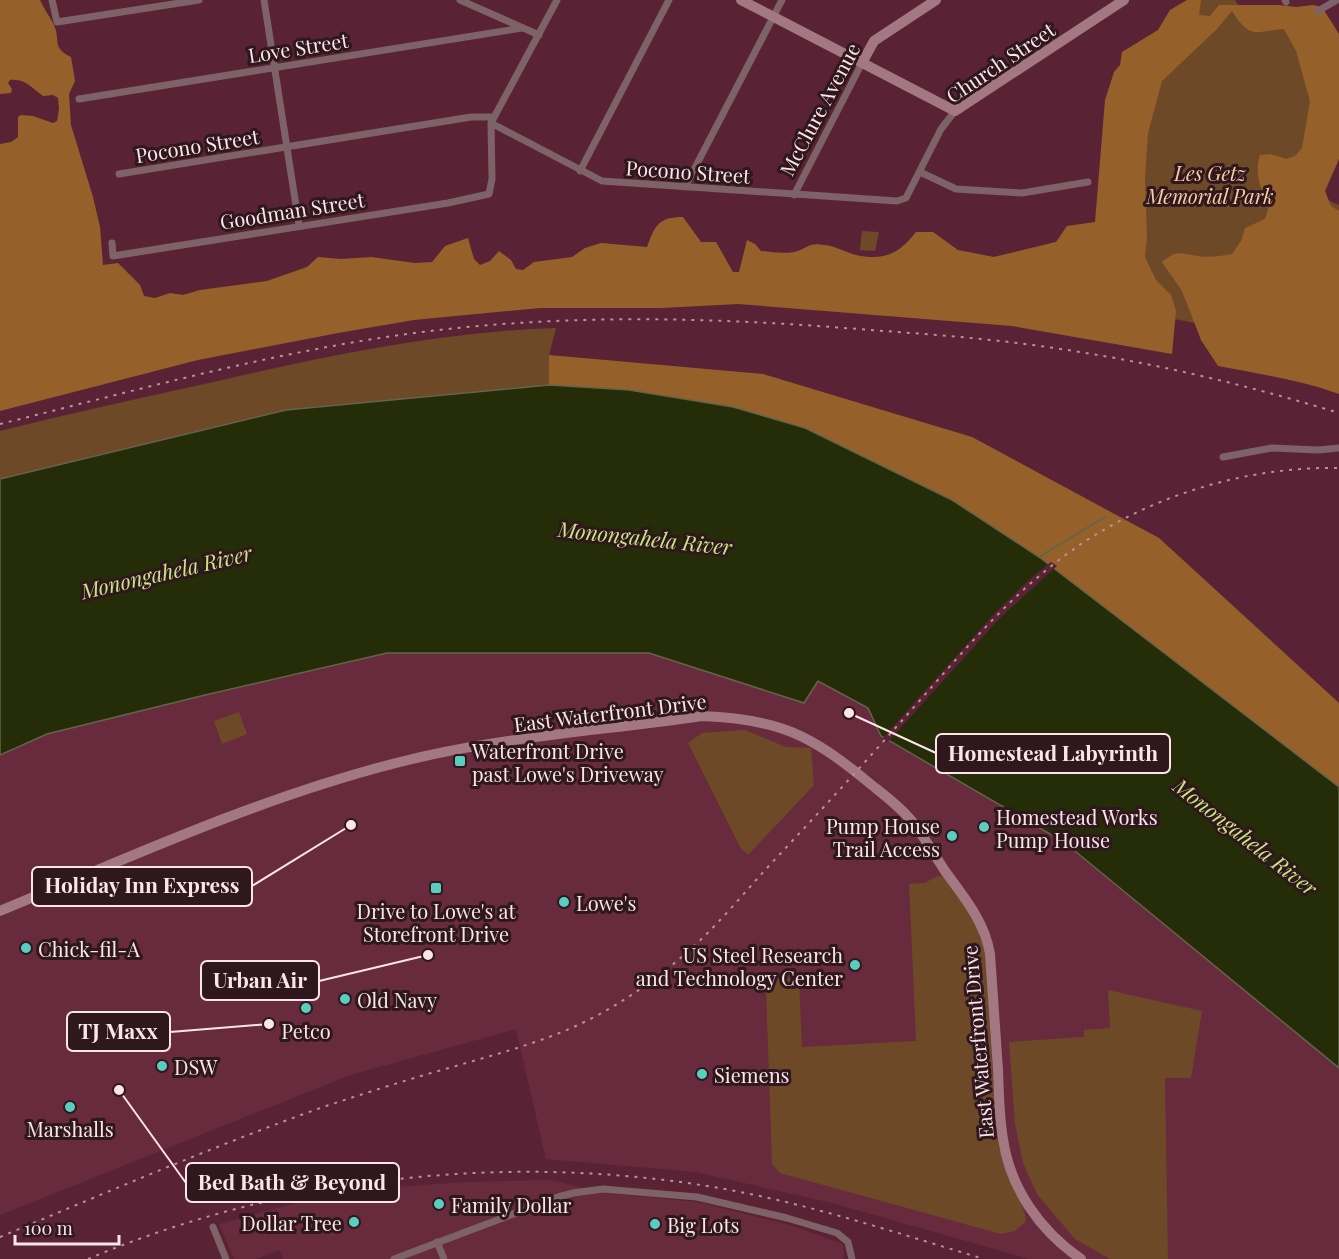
<svg xmlns="http://www.w3.org/2000/svg" width="1339" height="1259" font-family="'Playfair Display',serif">
<style>
.built{fill:#682b3e}
.green{fill:#6d4927}
.forest{fill:#96602a}
.water{fill:#242d07;stroke:#64644b;stroke-width:1.5}
.pier{fill:#592335}
.lines{fill:none;stroke-linecap:round;stroke-linejoin:round}
.stream{stroke:#64644b;stroke-width:2}
.street{stroke:#7d6268;stroke-width:7}
.secondary{stroke:#a37883;stroke-width:10}
.rail{stroke:#b6939d;stroke-width:2;stroke-dasharray:3 6;stroke-linecap:butt}
.poi-dot{fill:#5acebd;stroke:#2f171e;stroke-width:2}
.labels{text-anchor:middle;dominant-baseline:central;stroke-width:6;stroke-linejoin:round;paint-order:stroke}
.street-label{font-size:20px;fill:#fbe5ea;stroke:#2f171e}
.park-label{font-size:20px;font-style:italic;fill:#fccca2;stroke:#2f171e}
.poi-label{font-size:20px;fill:#fbe5ea;stroke:#2f171e;text-anchor:start}
.water-label{font-size:21px;font-style:italic;fill:#c9e683;stroke:#2f171e}
.leader{fill:none;stroke:#fbe5ea;stroke-width:2}
.callout-dot{fill:#fbe5ea;stroke:#2f171e;stroke-width:2}
.callout{fill:#2f171e;stroke:#fbe5ea;stroke-width:2}
.callout-label{font-size:21px;text-anchor:middle;font-weight:bold;fill:#fbe5ea}
</style>
<rect width="100%" height="100%" fill="#592335"/>
<!-- built -->
<path class="built" d="M387 653H649L803 703 818 681 868 708 881 737 1064 842 1339 1068V1259H1029L832 1203 695 1172 546 1159 516 1029 350 1075 0 1215V755L47 734 201 696Z
M551 1180 604 1193 697 1202 790 1225 843 1244 844 1259H283L279 1250 256 1259H234L219 1224 307 1200 385 1188 465 1182Z"/>
<!-- green -->
<path class="green" d="M1201 0H1235L1242 11 1324 21 1320 197 1339 205V352L1110 306 994 257 1101 231 1100 180 1201 2Z
M862 231 879 232 875 251 860 250Z
M556 328 549 355V385L286 410 0 479V431C72 413 145 397 218 381 330 355 441 332 556 328Z
M239 712 247 734 222 744 214 721Z
M745 730 786 747 811 748 814 785 748 855 740 847 688 743 702 733Z
M937 876 945 877 979 928 986 953 996 1131C1000 1151 1004 1168 1012 1186 1018 1199 1025 1207 1026 1221L1015 1231 1001 1234 780 1173 772 1164 766 988 774 979 799 978 802 1047 916 1041 909 884 925 883Z
M1108 990 1202 1011 1191 1078H1165L1168 1259H1110L1075 1239 1037 1194 1023 1163 1015 1124 1009 1042 1084 1037V1030L1110 1028Z"/>
<!-- forest -->
<path class="forest" d="M0 0H40C44 9 50 17 54 25 61 41 51 47 71 57L75 81 69 94 71 125 93 197 100 227 103 265 118 263 140 285 144 296 155 298 170 293 183 295 200 290 267 281 307 267 318 257 341 259 371 257 415 263 432 262 445 246 468 238 474 259 480 265 490 261 499 251 511 260 516 269 523 270 534 262 572 257 585 248 601 243 647 247C655 225 659 217 683 217L701 242H716L733 272H739L747 240 755 244 761 251C771 252 783 254 794 252 806 250 807 242 824 245 835 246 845 252 856 255 884 261 899 254 916 232H933L958 250 994 257 1056 242 1067 226 1095 222 1105 100 1114 72 1120 65 1122 52 1158 30 1170 10 1187 0H1201L1199 15 1210 16 1219 5H1278L1296 7 1313 5 1322 7 1339 34V159L1325 191 1331 206 1339 211V394C1300 380 1259 374 1218 366L1201 340 1182 291 1162 262C1177 249 1180 254 1198 256 1209 258 1220 256 1232 254L1241 241 1245 228 1265 219 1269 206C1261 191 1254 173 1260 155L1271 154 1286 159 1295 156 1302 148 1310 101 1296 51 1284 29C1253 32 1250 39 1232 11L1217 29 1162 81 1148 133 1145 178 1147 238 1145 257 1156 280 1171 295 1176 311 1172 354 1012 326 738 304 662 308H540L414 320 338 333 198 360 0 411V144L11 142 18 137V117L21 115 33 116 53 123 57 121 59 109 58 98 53 95 43 96C32 88 25 78 10 80L8 83 12 89 11 93 0 94Z
M549 355 763 374 972 437 1159 538 1339 703V787L1039 557 952 500 805 428 733 407 629 390 549 385Z"/>
<!-- water -->
<path class="water" d="M549 385 629 390 733 407 805 428 952 500 1039 557 1339 787V1068L1064 842 881 736 868 708 818 681 804 703 649 653H387L201 696 47 734 0 755V479L286 410Z"/>
<!-- pier -->
<path class="pier" d="M1051 562 1057 566 1000 618 887 743 881 740 995 613 1030 579Z"/>
<g class="lines">
<!-- stream -->
<path class="stream" d="M1039 557 1105 517"/>
<!-- street -->
<path class="street" d="M52 0 57 22 199 0
M264 0 299 225
M460 0 539 35
M1285 0 1286 2
M1318 11 1337 0
M79 99 522 28
M491 123 602 181 897 201 906 198 941 129 955 111
M580 171 669 0
M920 172 956 189 1022 193 1088 182
M119 174 471 117H494
M685 187 782 0
M794 195 862 63
M112 243 113 256 448 203 489 194 492 179 491 123 557 0
M1223 457 1272 448 1318 450 1339 448
M213 1227 226 1259
M437 1242 444 1259
M394 1259 558 1197 573 1193 603 1189 697 1197 787 1218 837 1233 848 1242 852 1259"/>
<!-- secondary -->
<path class="secondary" d="M741 0 955 111 1124 0
M862 63 874 41 936 0
M0 911C130 857 259 798 396 763 496 737 601 731 702 716 778 719 810 734 868 782 884 795 902 808 915 825 926 840 935 856 945 871 964 897 985 922 990 954 993 993 995 1031 998 1070 999 1093 999 1116 1003 1139 1010 1188 1040 1231 1081 1259"/>
<!-- rail -->
<path class="rail" d="M0 424C134 391 269 353 407 334 561 313 715 317 870 330 926 334 983 338 1040 346 1141 360 1241 383 1339 413
M0 1237C108 1192 216 1145 326 1106 369 1092 412 1078 456 1066 504 1052 554 1039 598 1015 626 1000 653 981 677 961 710 934 738 900 766 869 813 819 860 768 906 716 950 667 993 614 1044 572 1124 504 1234 466 1339 468
M88 1259C286 1175 519 1151 730 1190 816 1206 900 1234 984 1259"/>
</g>
<!-- markers -->
<g class="poi-dot">
<rect x="454" y="755" width="12" height="12" rx="3"/>
<circle cx="984" cy="827" r="6"/>
<circle cx="952" cy="836" r="6"/>
<rect x="430" y="882" width="12" height="12" rx="3"/>
<circle cx="564" cy="902" r="6"/>
<circle cx="26" cy="948" r="6"/>
<circle cx="855" cy="965" r="6"/>
<circle cx="345" cy="999" r="6"/>
<circle cx="306" cy="1008" r="6"/>
<circle cx="162" cy="1066" r="6"/>
<circle cx="702" cy="1074" r="6"/>
<circle cx="70" cy="1107" r="6"/>
<circle cx="439" cy="1204" r="6"/>
<circle cx="354" cy="1222" r="6"/>
<circle cx="655" cy="1224" r="6"/>
</g>
<g class="labels">
<!-- street labels -->
<g class="street-label">
<text transform="translate(298 47) rotate(-9)">Love Street</text>
<text transform="translate(1000 62) rotate(-34)">Church Street</text>
<text transform="translate(819 109) rotate(-62)">McClure Avenue</text>
<text transform="translate(197 145) rotate(-9)">Pocono Street</text>
<text transform="translate(688 171) rotate(4)">Pocono Street</text>
<text transform="translate(292 210) rotate(-9)">Goodman Street</text>
<text transform="translate(610 712) rotate(-7)">East Waterfront Drive</text>
<text transform="translate(977 1042) rotate(-95)">East Waterfront Drive</text>
</g>
<!-- park labels -->
<g class="park-label">
<text x="1210" y="172">Les Getz<tspan x="1210" dy="23">Memorial Park</tspan></text>
</g>
<!-- poi labels -->
<g class="poi-label">
<text x="472" y="750">Waterfront Drive<tspan x="472" dy="23">past Lowe's Driveway</tspan></text>
<text x="996" y="816">Homestead Works<tspan x="996" dy="23">Pump House</tspan></text>
<text x="940" y="825" text-anchor="end">Pump House<tspan x="940" dy="23">Trail Access</tspan></text>
<text x="576" y="902">Lowe's</text>
<text x="436" y="910" text-anchor="middle">Drive to Lowe's at<tspan x="436" dy="23">Storefront Drive</tspan></text>
<text x="38" y="948">Chick-fil-A</text>
<text x="843" y="954" text-anchor="end">US Steel Research<tspan x="843" dy="23">and Technology Center</tspan></text>
<text x="357" y="999">Old Navy</text>
<text x="306" y="1030" text-anchor="middle">Petco</text>
<text x="174" y="1066">DSW</text>
<text x="714" y="1074">Siemens</text>
<text x="70" y="1128" text-anchor="middle">Marshalls</text>
<text x="451" y="1204">Family Dollar</text>
<text x="342" y="1222" text-anchor="end">Dollar Tree</text>
<text x="667" y="1224">Big Lots</text>
</g>
<!-- water labels -->
<g class="water-label">
<text transform="translate(645 537) rotate(6)">Monongahela River</text>
<text transform="translate(166 571) rotate(-13)">Monongahela River</text>
<text transform="translate(1246 836) rotate(38)">Monongahela River</text>
</g>
</g>
<!-- callouts -->
<path class="leader" d="M849 713L936 753M351 825L252 886M428 955L319 981M269 1024L170 1032M119 1090L186 1183"/>
<g class="callout-dot">
<circle cx="849" cy="713" r="6"/>
<circle cx="351" cy="825" r="6"/>
<circle cx="428" cy="955" r="6"/>
<circle cx="269" cy="1024" r="6"/>
<circle cx="119" cy="1090" r="6"/>
</g>
<g class="callout">
<rect x="936" y="734" width="234" height="39" rx="6"/>
<rect x="32" y="867" width="220" height="39" rx="6"/>
<rect x="201" y="961" width="118" height="39" rx="6"/>
<rect x="67" y="1012" width="103" height="39" rx="6"/>
<rect x="186" y="1163" width="213" height="39" rx="6"/>
</g>
<g class="callout-label">
<text x="1053" y="761">Homestead Labyrinth</text>
<text x="142" y="893">Holiday Inn Express</text>
<text x="260" y="988">Urban Air</text>
<text x="118" y="1039">TJ Maxx</text>
<text x="292" y="1190">Bed Bath &amp; Beyond</text>
</g>
<!-- scale -->
<path d="M15 1235v9h104v-9" fill="none" stroke="#fbe5ea" stroke-width="3"/>
<text x="24" y="1235" font-size="18" fill="#fbe5ea" stroke="#2f171e" stroke-width="4.5" paint-order="stroke">100 m</text>
</svg>
